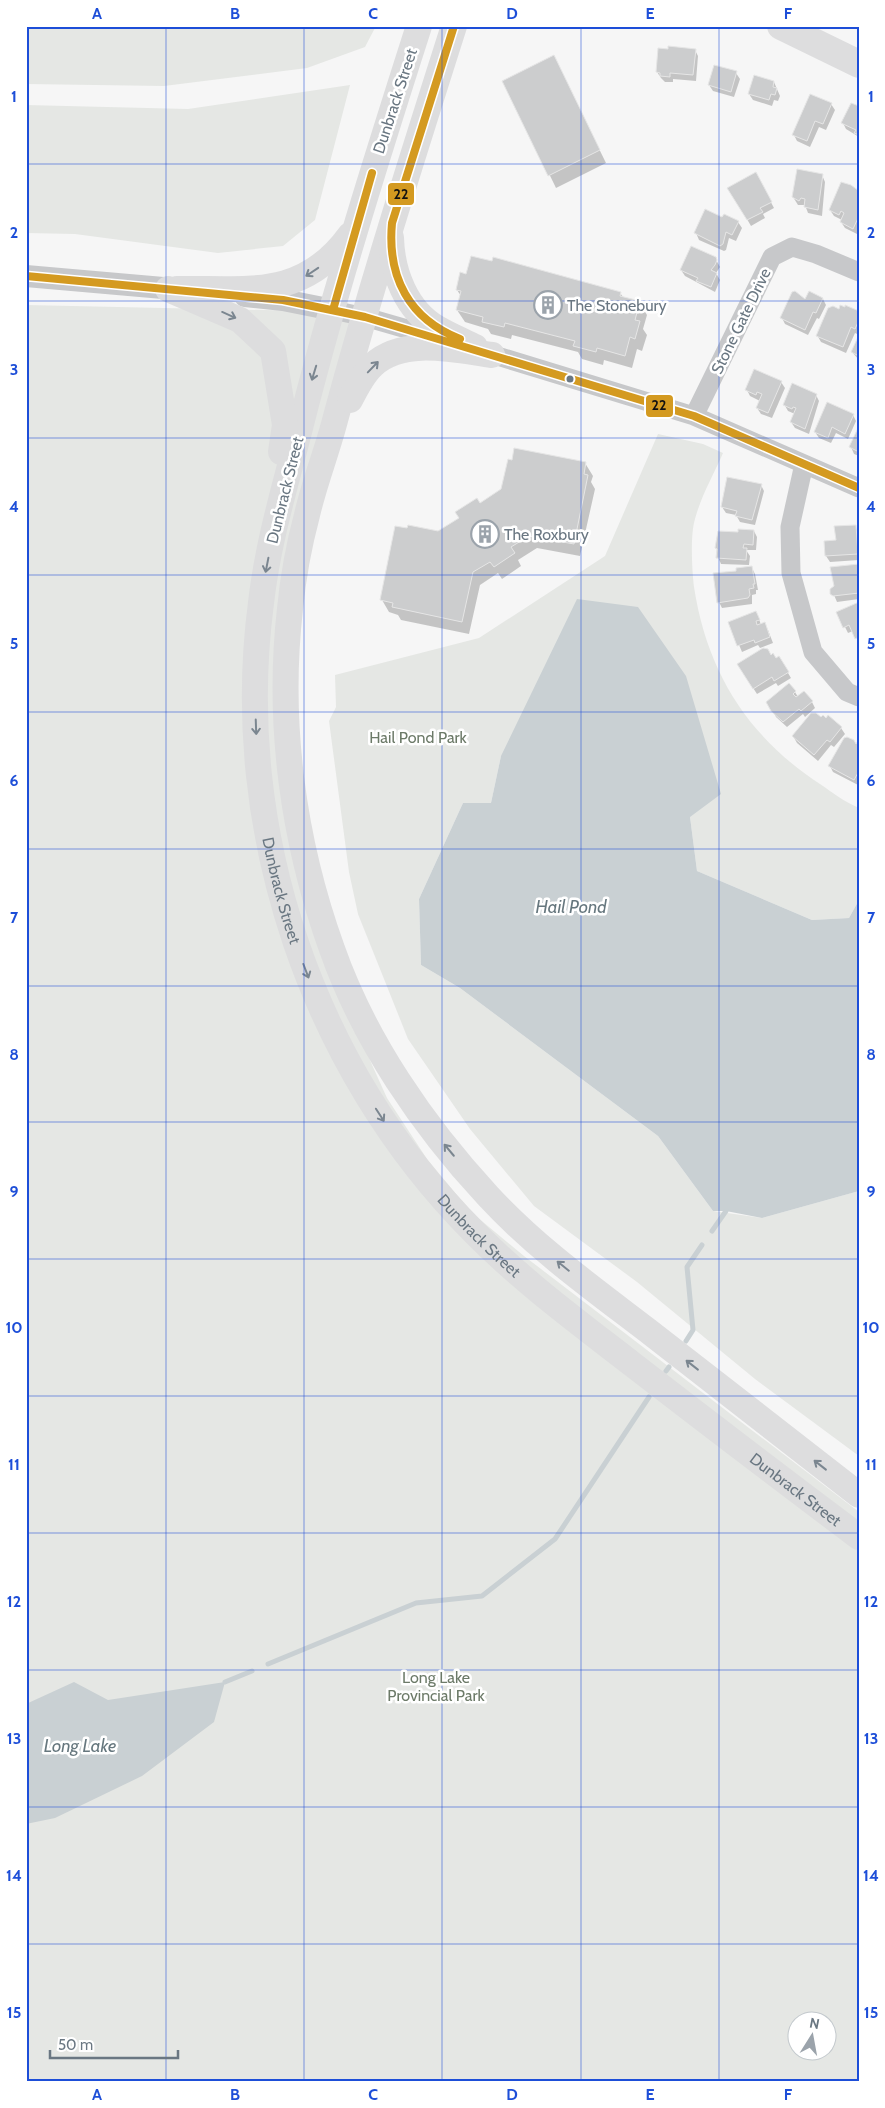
<svg xmlns="http://www.w3.org/2000/svg" width="885" height="2108" font-family="Cabin,sans-serif">
<style>
.green{fill:#e5e7e4;fill-rule:evenodd}
.water{fill:#c9d0d3}
.shadow{fill:#0003}
.lines{fill:none;stroke-linecap:round;stroke-linejoin:round}
.stream{stroke:#c9d0d3;stroke-width:5}
.building{fill:#cccdce;stroke:#e6e6e6}
.minor{stroke:#c7c8ca;stroke-width:19}
.tertiary{stroke:#c7c8ca;stroke-width:22}
.secondary{stroke:#ddddde;stroke-width:26}
.primary{stroke:#ddddde;stroke-width:28}
.bus-1-casing{stroke:#fff;stroke-width:11}
.bus-1{stroke:#d49a20;stroke-width:8}
.oneway{stroke:#7b8690}
.grid{fill:none;stroke:#1d4ed8;stroke-width:1;stroke-opacity:0.55}
.bus-dot{fill:#6a7782;stroke:#fff;stroke-width:2}
.labels{text-anchor:middle;dominant-baseline:central;stroke-width:5;stroke-linejoin:round;paint-order:stroke}
.street-label{font-size:16px;fill:#6a7782;stroke:#fff}
.poi-label{font-size:16px;fill:#6a7782;stroke:#fff;text-anchor:start}
.park-label{font-size:16px;fill:#6c7a68;stroke:#fff}
.water-label{font-size:18px;font-style:italic;fill:#66777e;stroke:#fff}
.line-badge{stroke:#fff;stroke-width:2}
.pale-badge-label{font-size:14px;text-anchor:middle;font-weight:bold;fill:#111}
.neatline{fill:none;stroke:#1d4ed8;stroke-width:2}
.grid-label{font-size:16px;text-anchor:middle;font-weight:bold;fill:#1d4ed8}
</style>
<rect width="100%" height="100%" fill="#f6f6f6"/>
<!-- green -->
<path class="green" d="M26 26H376L365 47 307 68 164 86 26 84Z
M350 85 315 220 283 246 218 253 75 234 26 233V105L188 109Z
M26 305 356 312 281 702 345 1001 373 1067 387 1098 427 1159 471 1212 524 1256 859 1512V2082H26ZM798 2020H828V2050H798Z
M658 434 703 444 723 453C714 474 701 496 695 519 690 535 692 570 694 587 707 672 748 737 820 784 833 793 845 802 859 808V900L849 918 812 920 697 871 690 817 501 756 491 803H463L419 899 421 965 460 988 658 1136 713 1211 762 1218 859 1191V1456L755 1379 637 1282 534 1206 470 1129 408 1039 358 914 349 872 329 721 336 707 335 675 479 638 605 556Z"/>
<!-- water -->
<path class="water" d="M577 599 638 607 686 676 721 794 690 817 697 871 812 920 849 918 859 900V1191L762 1218 726 1211H713L658 1136 460 988 421 965 419 899 463 803H491L501 756Z
M74 1682 108 1700 225 1682 214 1722 142 1776 55 1818 26 1824V1704Z"/>
<!-- shadow -->
<path class="shadow" d="M695 50 698 56 696 81 673 79V82H665L661 78 657 72Z
M554 57 606 163 556 188 504 81Z
M736 73 740 79 734 97 713 91 709 85Z
M774 82 780 96 778 101 774 100 772 106 753 100 749 94Z
M831 104 835 110 826 130 819 127 810 147 797 141 794 135Z
M859 108V137L846 129 843 123Z
M756 174 774 208 763 214 765 218 751 226 729 188Z
M822 175 825 182 822 216 808 213 805 205H798L793 197Z
M859 192V229L857 234 845 228 841 222 842 220 834 216 830 210Z
M723 219 738 222 742 228 736 241 729 238 726 250 724 251 699 240 696 233Z
M715 258 720 267 716 273 720 280 715 292 685 276 681 270Z
M457 290 620 293 624 298 639 302 647 315 643 329 647 335 642 351 637 349 632 368 604 360 603 365 582 359 578 352 512 335 511 339 491 334 488 329 465 322 457 310 461 296Z
M823 299 826 305 819 319 817 318 808 335 785 324 782 318 806 300Z
M845 308 859 312V335L855 333 846 353 821 342 817 335 840 311Z
M859 338V360L852 352Z
M781 382 785 388 772 418 761 414 757 408 760 401 750 396 747 390Z
M816 395 819 401 809 434 795 428 791 422 795 414 788 411 784 404Z
M853 415 856 421 848 439 836 433 831 443 819 438 815 432Z
M859 429V456L854 454 851 447Z
M585 463 593 476 591 482 595 489 580 556 537 548 518 560 521 566 502 579 498 573 480 585 469 634 401 620 398 615 389 612 382 600 438 533 480 505Z
M761 485 764 491 755 525 740 522 736 515 726 513 722 507Z
M855 526 858 532 859 560 830 562 826 556Z
M754 531 757 537 756 550H746L750 556 749 565 721 564 718 557 739 533Z
M859 565V599L837 602 834 595Z
M752 568 755 574 758 590H756V594L752 595V604L722 608 719 602 738 572Z
M859 603V643L853 631 848 633 838 613Z
M759 619 761 625 764 624 768 630 773 643 760 648 758 645 742 652 730 623Z
M771 657 776 660 779 658 791 678 778 686 776 683 757 694 742 671Z
M795 692 798 697 812 702 815 708 805 717 803 714 787 727 776 717 768 702Z
M841 728 845 734 834 747 831 745 818 761 797 743 793 736Z
M859 742V783L858 785 833 772 830 766 856 747Z"/>
<g class="lines">
<!-- stream -->
<path class="stream" d="M712 1231 726 1211
M686 1341 693 1330 687 1267 702 1245
M666 1371 669 1367
M268 1664 416 1603 482 1596 555 1539 649 1397
M225 1682 252 1671"/>
</g>
<!-- building -->
<path class="building" d="M668 46 696 49 693 75 670 73V77L660 76V73L656 72 658 48 668 49Z
M554 55 600 150 548 176 502 81Z
M714 65 737 71 731 92 708 85Z
M754 75 774 81 773 87 777 88 775 95 771 94 769 100 748 94Z
M810 94 832 103 823 124 815 121 807 141 792 135Z
M851 103 859 106V135L854 133 856 130 841 123Z
M797 169 823 174 818 210 804 207 805 199 801 198 799 201 792 197Z
M756 172 772 202 760 208 763 212 747 220 727 188Z
M841 182 851 185 859 191V216L853 229 840 222 844 213 841 211 839 215 829 210Z
M705 209 722 217 724 214 739 221 732 235 726 232 723 244 720 246 694 233Z
M691 246 716 257 717 260 715 265 711 270 717 273 711 287 696 281 698 278 680 270Z
M471 256 492 261 493 257 621 292 620 296 640 301 635 320 640 321 635 339 630 337 625 356 597 348 596 352 573 346 575 341 505 323 504 327 482 322 483 317 456 310 461 291 456 290 460 272 466 274Z
M795 291 805 299 809 291 823 298 816 313 813 312 805 330 780 318 792 292Z
M840 305 845 307V305L859 311V320L855 329 851 327 843 347 816 336 828 308 833 306 839 309Z
M859 335V356L851 352Z
M754 369 782 381 768 413 756 408 762 394 757 392 756 395 745 390Z
M792 383 817 394 805 429 790 422 796 408 793 407 792 409 783 405Z
M827 402 854 414 845 434 832 427 828 438 814 432Z
M859 426V452L849 447Z
M514 448 586 462 584 474 588 475 574 544 529 536 511 547 515 553 494 567 490 562 473 572 462 622 392 607 393 603 380 600 395 526 407 528 408 525 438 531 459 518 455 512 477 498 480 503 501 489 508 459 512 460Z
M727 477 762 484 752 520 735 516 737 511 721 507Z
M856 525 858 554 825 556 824 541 836 540 834 526Z
M738 529 754 530 753 545 744 544 743 548H747L746 560 716 558 717 549 715 548 718 531 738 532Z
M859 564V593L833 596 830 594V589L834 586 830 567Z
M752 566 755 584H753L754 588 749 589 750 595 748 598 717 603 713 573 736 571V568Z
M859 602V637L855 639 849 625 843 628 836 612Z
M756 611 760 620 756 621 757 625 765 622 770 637 755 643 754 640 737 646 728 622Z
M763 648 768 649 771 655 773 653 776 658 779 656 789 672 774 681 772 677 753 689 737 664Z
M789 683 796 691 793 694 796 697 804 691 813 701 801 711 799 709 783 722 771 711 766 702Z
M811 713H816L821 717 823 715 826 718 828 715 842 727 830 742 827 740 814 755 792 736Z
M847 737 854 740 856 744 859 739V771L854 780 828 766 844 738Z"/>
<g class="lines">
<!-- minor -->
<path class="minor" d="M333 310 365 317 445 340
M481 351 694 416 859 488
M694 416 772 257 792 247 816 254 859 272
M804 464 790 527 791 573 813 652 847 692 859 697"/>
<!-- tertiary -->
<path class="tertiary" d="M26 276 186 290
M245 296 283 300 333 310"/>
<!-- secondary -->
<g class="secondary">
<path id="s1" d="M419 26C377 157 336 287 302 420 287 480 268 540 261 603 231 830 312 1069 474 1232 522 1281 578 1322 632 1364 707 1422 783 1480 859 1537"/>
<path d="M454 26C412 158 370 290 334 424 326 454 314 484 307 515 299 545 293 577 290 609 277 723 293 841 332 949 364 1040 423 1126 488 1196 535 1247 592 1288 647 1330 717 1385 788 1440 859 1495"/>
<path d="M391 238C392 272 406 310 437 328 449 335 463 341 475 347"/>
<path d="M168 289 240 320 273 351 285 425 281 452"/>
<path d="M177 289C248 288 303 300 350 235"/>
<path d="M350 400C356 388 363 374 373 365 403 337 455 350 492 355"/>
</g>
<!-- primary -->
<path class="primary" d="M781 26 859 64"/>
<defs>
<path id="bus-1" d="M454 26 392 223C387 277 409 319 460 339
M26 276 283 300 365 317 694 416 859 488
M333 310 372 173"/>
</defs>
<!-- bus-1 casing -->
<use href="#bus-1" class="bus-1-casing"/>
<!-- bus-1 -->
<use href="#bus-1" class="bus-1"/>
</g>
<!-- one-way arrows -->
<defs><path id="oneway-shaft" d="M-6 0H5M1.5-3L5.5 0L1.5 3" fill="none" stroke-width="1.6" stroke-linecap="round" stroke-linejoin="round" transform="scale(1.25)"/></defs>
<g class="oneway">
<use href="#oneway-shaft" transform="translate(312 272) rotate(146)"/>
<use href="#oneway-shaft" transform="translate(229 315) rotate(24)"/>
<use href="#oneway-shaft" transform="translate(373 367) rotate(-46)"/>
<use href="#oneway-shaft" transform="translate(314 373) rotate(107)"/>
<use href="#oneway-shaft" transform="translate(267 565) rotate(101)"/>
<use href="#oneway-shaft" transform="translate(256 727) rotate(88)"/>
<use href="#oneway-shaft" transform="translate(306 971) rotate(69)"/>
<use href="#oneway-shaft" transform="translate(380 1115) rotate(57)"/>
<use href="#oneway-shaft" transform="translate(449 1150) rotate(-130)"/>
<use href="#oneway-shaft" transform="translate(563 1266) rotate(-141)"/>
<use href="#oneway-shaft" transform="translate(692 1365) rotate(-142)"/>
<use href="#oneway-shaft" transform="translate(820 1465) rotate(-142)"/>
</g>
<!-- grid -->
<path class="grid" d="M166 26V2082M304 26V2082M442 26V2082M581 26V2082M719 26V2082M26 164H859M26 301H859M26 438H859M26 575H859M26 712H859M26 849H859M26 986H859M26 1122H859M26 1259H859M26 1396H859M26 1533H859M26 1670H859M26 1807H859M26 1944H859"/>
<!-- icons -->
<defs>
<symbol id="building-ring" viewBox="-11 -11 22 22"><circle r="9.5" fill="#fff" stroke="#9ba3ab" stroke-width="1.5"/><path d="M-4-6H4V6H1V3H-1V6H-4ZM-2.5-4.3h1.7v1.8h-1.7ZM.8-4.3h1.7v1.8H.8ZM-2.5-1h1.7V.8h-1.7ZM.8-1h1.7V.8H.8Z" fill="#9ba3ab"/></symbol>
</defs>
<g fill-rule="evenodd">
<use href="#building-ring" x="532" y="289" width="32" height="32"/>
<use href="#building-ring" x="469" y="518" width="32" height="32"/>
</g>
<!-- markers -->
<circle class="bus-dot" cx="570" cy="379" r="4.5"/>
<g class="labels">
<!-- street labels -->
<g class="street-label">
<text transform="translate(395 101) rotate(-72)">Dunbrack Street</text>
<text transform="translate(741 321) rotate(-64)">Stone Gate Drive</text>
<text transform="translate(285 490) rotate(-76)">Dunbrack Street</text>
<text stroke="none"><textPath href="#s1" startOffset="889">Dunbrack Street</textPath></text>
<text stroke="none"><textPath href="#s1" startOffset="1292">Dunbrack Street</textPath></text>
<text stroke="none"><textPath href="#s1" startOffset="1698">Dunbrack Street</textPath></text>
</g>
<!-- poi labels -->
<g class="poi-label">
<text x="567" y="305">The Stonebury</text>
<text x="504" y="534">The Roxbury</text>
</g>
<!-- park labels -->
<g class="park-label">
<text x="418" y="737">Hail Pond Park</text>
<text x="436" y="1677">Long Lake<tspan x="436" dy="18">Provincial Park</tspan></text>
</g>
<!-- water labels -->
<g class="water-label">
<text x="571" y="907">Hail Pond</text>
<text x="80" y="1746">Long Lake</text>
</g>
</g>
<g class="line-badge">
<rect x="387" y="182" width="28" height="24" rx="5" fill="#d49a20"/>
<rect x="645" y="394" width="29" height="24" rx="5" fill="#d49a20"/>
</g>
<g class="pale-badge-label">
<text x="401" y="199">22</text>
<text x="659" y="410">22</text>
</g>
<!-- border -->
<rect width="885" height="2108" fill="none" stroke="#ffffff" stroke-width="55"/>
<!-- north arrow -->
<g transform="translate(812 2036) rotate(11)"><circle r="24" fill="#ffffff" stroke="#c3c9cd"/>
<path d="M0-4L9 19L0 12L-9 19Z" fill="#9ba3ab"/>
<text y="-8" font-size="14" font-weight="bold" text-anchor="middle" fill="#6a7782">N</text>
</g>
<!-- scale -->
<path d="M50 2050v8h128v-8" fill="none" stroke="#6a7782" stroke-width="2.5"/>
<text x="58" y="2050" font-size="15" fill="#6a7782" stroke="#ffffff" stroke-width="4" paint-order="stroke">50 m</text>
<rect x="28" y="28" width="830" height="2052" class="neatline"/>
<g class="grid-label">
<text x="97" y="19">A</text>
<text x="235" y="19">B</text>
<text x="373" y="19">C</text>
<text x="512" y="19">D</text>
<text x="650" y="19">E</text>
<text x="788" y="19">F</text>
<text x="14" y="102">1</text>
<text x="871" y="102">1</text>
<text x="14" y="238">2</text>
<text x="871" y="238">2</text>
<text x="14" y="375">3</text>
<text x="871" y="375">3</text>
<text x="14" y="512">4</text>
<text x="871" y="512">4</text>
<text x="14" y="649">5</text>
<text x="871" y="649">5</text>
<text x="14" y="786">6</text>
<text x="871" y="786">6</text>
<text x="14" y="923">7</text>
<text x="871" y="923">7</text>
<text x="14" y="1060">8</text>
<text x="871" y="1060">8</text>
<text x="14" y="1197">9</text>
<text x="871" y="1197">9</text>
<text x="14" y="1333">10</text>
<text x="871" y="1333">10</text>
<text x="14" y="1470">11</text>
<text x="871" y="1470">11</text>
<text x="14" y="1607">12</text>
<text x="871" y="1607">12</text>
<text x="14" y="1744">13</text>
<text x="871" y="1744">13</text>
<text x="14" y="1881">14</text>
<text x="871" y="1881">14</text>
<text x="14" y="2018">15</text>
<text x="871" y="2018">15</text>
<text x="97" y="2100">A</text>
<text x="235" y="2100">B</text>
<text x="373" y="2100">C</text>
<text x="512" y="2100">D</text>
<text x="650" y="2100">E</text>
<text x="788" y="2100">F</text>
</g>
</svg>
